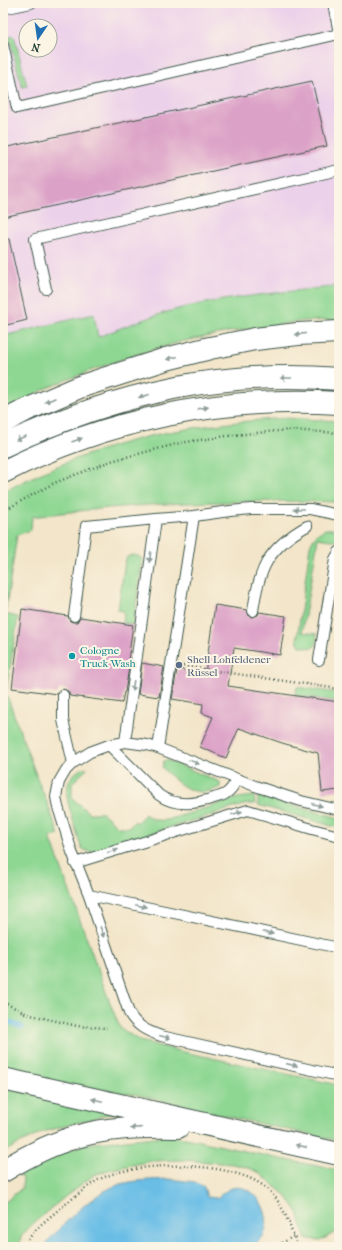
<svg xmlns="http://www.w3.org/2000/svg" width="342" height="1250" font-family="'IM FELL French Canon',serif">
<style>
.built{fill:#ecd1ea;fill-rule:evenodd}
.green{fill:#8ed793;stroke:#568a64}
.water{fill:#6abee6;stroke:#447e8d}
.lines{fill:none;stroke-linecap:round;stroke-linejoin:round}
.stream{stroke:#6abee6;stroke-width:5.5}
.building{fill:#dca1c7}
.lane-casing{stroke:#3f564a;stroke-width:12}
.highway-casing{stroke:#3f564a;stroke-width:24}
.path{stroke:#3f564a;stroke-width:2.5;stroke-dasharray:1 3;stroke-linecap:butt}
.lane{stroke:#fff;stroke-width:10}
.highway{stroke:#fff;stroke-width:22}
.oneway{fill:#8f9e9a}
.culture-dot{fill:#0f9aa8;stroke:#fcf5e5;stroke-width:1.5}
.service-dot{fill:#5c6f8a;stroke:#fcf5e5;stroke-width:1.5}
.labels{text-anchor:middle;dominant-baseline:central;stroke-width:4;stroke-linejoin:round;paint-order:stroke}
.culture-label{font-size:11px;fill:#0d838f;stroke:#fcf5e5;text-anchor:start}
.service-label{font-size:11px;fill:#4e5e75;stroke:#fcf5e5;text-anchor:start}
</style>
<rect width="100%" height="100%" fill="#fcf5e5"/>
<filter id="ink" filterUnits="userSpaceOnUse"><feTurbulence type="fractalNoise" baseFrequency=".025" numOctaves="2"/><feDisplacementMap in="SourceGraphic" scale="8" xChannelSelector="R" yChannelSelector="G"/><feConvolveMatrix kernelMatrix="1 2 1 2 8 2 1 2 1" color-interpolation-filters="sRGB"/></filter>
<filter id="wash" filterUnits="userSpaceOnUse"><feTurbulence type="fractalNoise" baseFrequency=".012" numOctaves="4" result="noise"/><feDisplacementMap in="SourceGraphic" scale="16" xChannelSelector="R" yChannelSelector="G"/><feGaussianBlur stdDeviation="0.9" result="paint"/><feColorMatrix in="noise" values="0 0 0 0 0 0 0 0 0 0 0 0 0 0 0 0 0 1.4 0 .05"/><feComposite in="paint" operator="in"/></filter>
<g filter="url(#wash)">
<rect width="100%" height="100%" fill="#f2e5c9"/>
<!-- built -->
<path class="built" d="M3 3H339V286L236 298 98 337 94 314 3 336ZM26 26H50V50H26Z"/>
<!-- green -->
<path class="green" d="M14 35 27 86 22 87 9 36Z
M339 286V320L303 321 229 332 180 342 131 356 87 372 47 388 3 411V336L94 314 98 337C126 326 153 315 182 308 233 296 287 292 339 286Z
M286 418 339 421V502C237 500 134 502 32 517L31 530 17 535 5 614 18 617 6 693 40 786 45 797 59 835 50 837 110 1003 120 1028 140 1041 184 1052 339 1085V1141L239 1119 138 1095 48 1081 3 1071V492C49 467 102 447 154 435 198 426 242 421 286 418Z
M326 529H339V545L336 547 337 541 318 538 302 632 317 634 316 645 312 648 300 646 297 640 310 546C313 537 318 532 326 529Z
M132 555C138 555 142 557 142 563L133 625 123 623 124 616 123 611 118 610 125 561 127 557Z
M297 687 339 693V702L295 696Z
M167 760 220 782V787C196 800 178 785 162 767L164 761Z
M83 768H88L72 783V798L89 813H103L118 827H129L135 821 137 823 145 814C152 820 158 821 167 820L238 798 254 796 255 804H250L243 805 91 852 84 850 81 847C78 837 75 827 72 817 66 797 61 780 83 768Z
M258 796 339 818V828L258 805Z
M3 1088 117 1112 43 1132 3 1152Z
M165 1136 186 1138 276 1158 339 1170V1230L320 1241 305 1238 298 1212 286 1196 259 1173 249 1168 233 1164 185 1160 151 1161 108 1170 94 1175 66 1196 29 1227 21 1237 18 1247H5L3 1244V1204L22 1188 23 1178 17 1173 38 1161 86 1144Z"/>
<!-- water -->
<path class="water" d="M168 1179 195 1182 204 1187 207 1197 217 1198C222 1194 226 1190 232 1188 258 1181 279 1225 258 1242 256 1244 253 1246 250 1247H45L46 1243C66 1222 93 1192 121 1184 136 1180 152 1180 168 1179Z"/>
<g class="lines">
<!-- stream -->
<path class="stream" d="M3 1020 22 1027"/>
</g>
<g id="blocks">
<!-- building -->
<path class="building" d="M312 81 327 146 3 217V148Z
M3 239H9L27 320 3 326Z
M215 605 247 610 249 616 252 617 258 615 259 612 286 616 280 655 234 648 228 686 339 702V759L337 758 339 790 322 792 318 753 282 743 239 728 226 758 200 747 213 717 202 713 203 704 172 699 177 669 205 673Z
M22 609 68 616 70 621 73 622H77L80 617 133 625 128 661 130 662 125 692H124L122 703 70 696 68 691 63 689 59 690 57 694 12 688Z
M142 663 164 667 159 697 138 694Z"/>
</g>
</g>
<g filter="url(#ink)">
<use href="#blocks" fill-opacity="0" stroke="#3f564a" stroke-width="1"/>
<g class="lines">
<defs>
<path id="lane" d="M333 3 339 33
M3 9 31 3
M3 45 6 58
M3 59 6 58 17 108 339 34
M46 289 35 239 339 170
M253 611C259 568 268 548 307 526
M74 616 86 526 156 519 194 516 230 511 251 509H310L339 515
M319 660 335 559 339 552
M63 695V720L73 763
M125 742 156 519
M109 745 159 795C175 807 196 804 214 798 217 797 222 796 225 794 231 791 234 785 237 779
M158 748 194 516
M339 810 301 801 255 786 158 748 147 745 125 742 109 745 90 752 73 763 66 770 59 782 56 797 58 807 72 852 89 895 129 1013C136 1026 147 1031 161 1036L339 1076
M75 863 248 810 312 829 339 836
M89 895 339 948"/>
<path id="highway" d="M3 422 26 410 82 386 166 359 210 348 255 339 298 334 339 332
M3 446C58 420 118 399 178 387 231 377 286 375 339 379
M3 472C107 419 223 396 339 403
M3 1079 339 1154
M3 1171C27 1156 55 1142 83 1135 114 1127 146 1126 178 1127"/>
</defs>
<!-- lane casing -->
<use href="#lane" class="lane-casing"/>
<!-- highway casing -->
<use href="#highway" class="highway-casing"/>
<!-- path -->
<path class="path" d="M3 511 54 483 111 461 180 443 233 435 290 430 339 433
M183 666 339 689
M3 835 4 867 3 871
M3 1002 27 1014 77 1026 107 1028
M25 1247C30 1232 45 1221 57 1211 70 1201 83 1189 98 1180 135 1160 231 1160 265 1187 283 1201 290 1227 298 1247
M275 1247 294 1236"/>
<!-- lane -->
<use href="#lane" class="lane"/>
<!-- highway -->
<use href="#highway" class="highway"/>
</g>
<!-- one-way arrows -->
<defs><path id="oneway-solid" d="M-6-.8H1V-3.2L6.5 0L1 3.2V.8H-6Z"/></defs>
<g class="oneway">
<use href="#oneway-solid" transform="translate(300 334) rotate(175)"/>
<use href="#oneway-solid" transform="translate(172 358) rotate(165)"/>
<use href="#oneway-solid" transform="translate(286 378) rotate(180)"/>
<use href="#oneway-solid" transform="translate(144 396) rotate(165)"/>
<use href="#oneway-solid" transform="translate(50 400) rotate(157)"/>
<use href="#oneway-solid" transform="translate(203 408) rotate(-8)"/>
<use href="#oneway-solid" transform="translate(21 438) rotate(157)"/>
<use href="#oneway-solid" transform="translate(77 440) rotate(-20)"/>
<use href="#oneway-solid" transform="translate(299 509) rotate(-180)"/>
<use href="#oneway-solid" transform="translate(150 557) rotate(98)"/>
<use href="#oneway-solid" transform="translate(133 686) rotate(98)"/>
<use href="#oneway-solid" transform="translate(194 762) rotate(22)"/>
<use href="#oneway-solid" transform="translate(317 805) rotate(14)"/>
<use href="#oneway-solid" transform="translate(237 813) rotate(-17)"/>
<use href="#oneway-solid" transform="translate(113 851) rotate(-17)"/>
<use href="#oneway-solid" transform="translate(141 906) rotate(12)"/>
<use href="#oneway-solid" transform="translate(102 932) rotate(72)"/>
<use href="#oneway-solid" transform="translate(268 933) rotate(12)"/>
<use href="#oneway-solid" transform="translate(165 1037) rotate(14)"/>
<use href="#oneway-solid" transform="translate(292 1065) rotate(13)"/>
<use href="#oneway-solid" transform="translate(97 1100) rotate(-168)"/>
<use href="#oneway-solid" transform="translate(136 1128) rotate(176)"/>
<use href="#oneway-solid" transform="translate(301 1146) rotate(-167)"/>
</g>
</g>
<!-- markers -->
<circle class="culture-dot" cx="72" cy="656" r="4"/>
<circle class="service-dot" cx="179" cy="665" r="4"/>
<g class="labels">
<!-- culture labels -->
<g class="culture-label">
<text x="80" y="650">Cologne<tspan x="80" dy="13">Truck Wash</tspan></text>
</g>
<!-- service labels -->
<g class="service-label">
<text x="187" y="659">Shell Lohfeldener<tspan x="187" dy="13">Rüssel</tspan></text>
</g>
</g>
<!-- margin -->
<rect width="342" height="1250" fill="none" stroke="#fcf5e5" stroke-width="16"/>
<!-- north arrow -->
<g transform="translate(38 38) rotate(193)"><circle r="19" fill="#fcf5e5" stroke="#a4ab9e"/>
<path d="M0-3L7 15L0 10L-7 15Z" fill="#1f6fb2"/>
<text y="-6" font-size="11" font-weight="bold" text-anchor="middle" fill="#1f3d34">N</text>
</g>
</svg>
